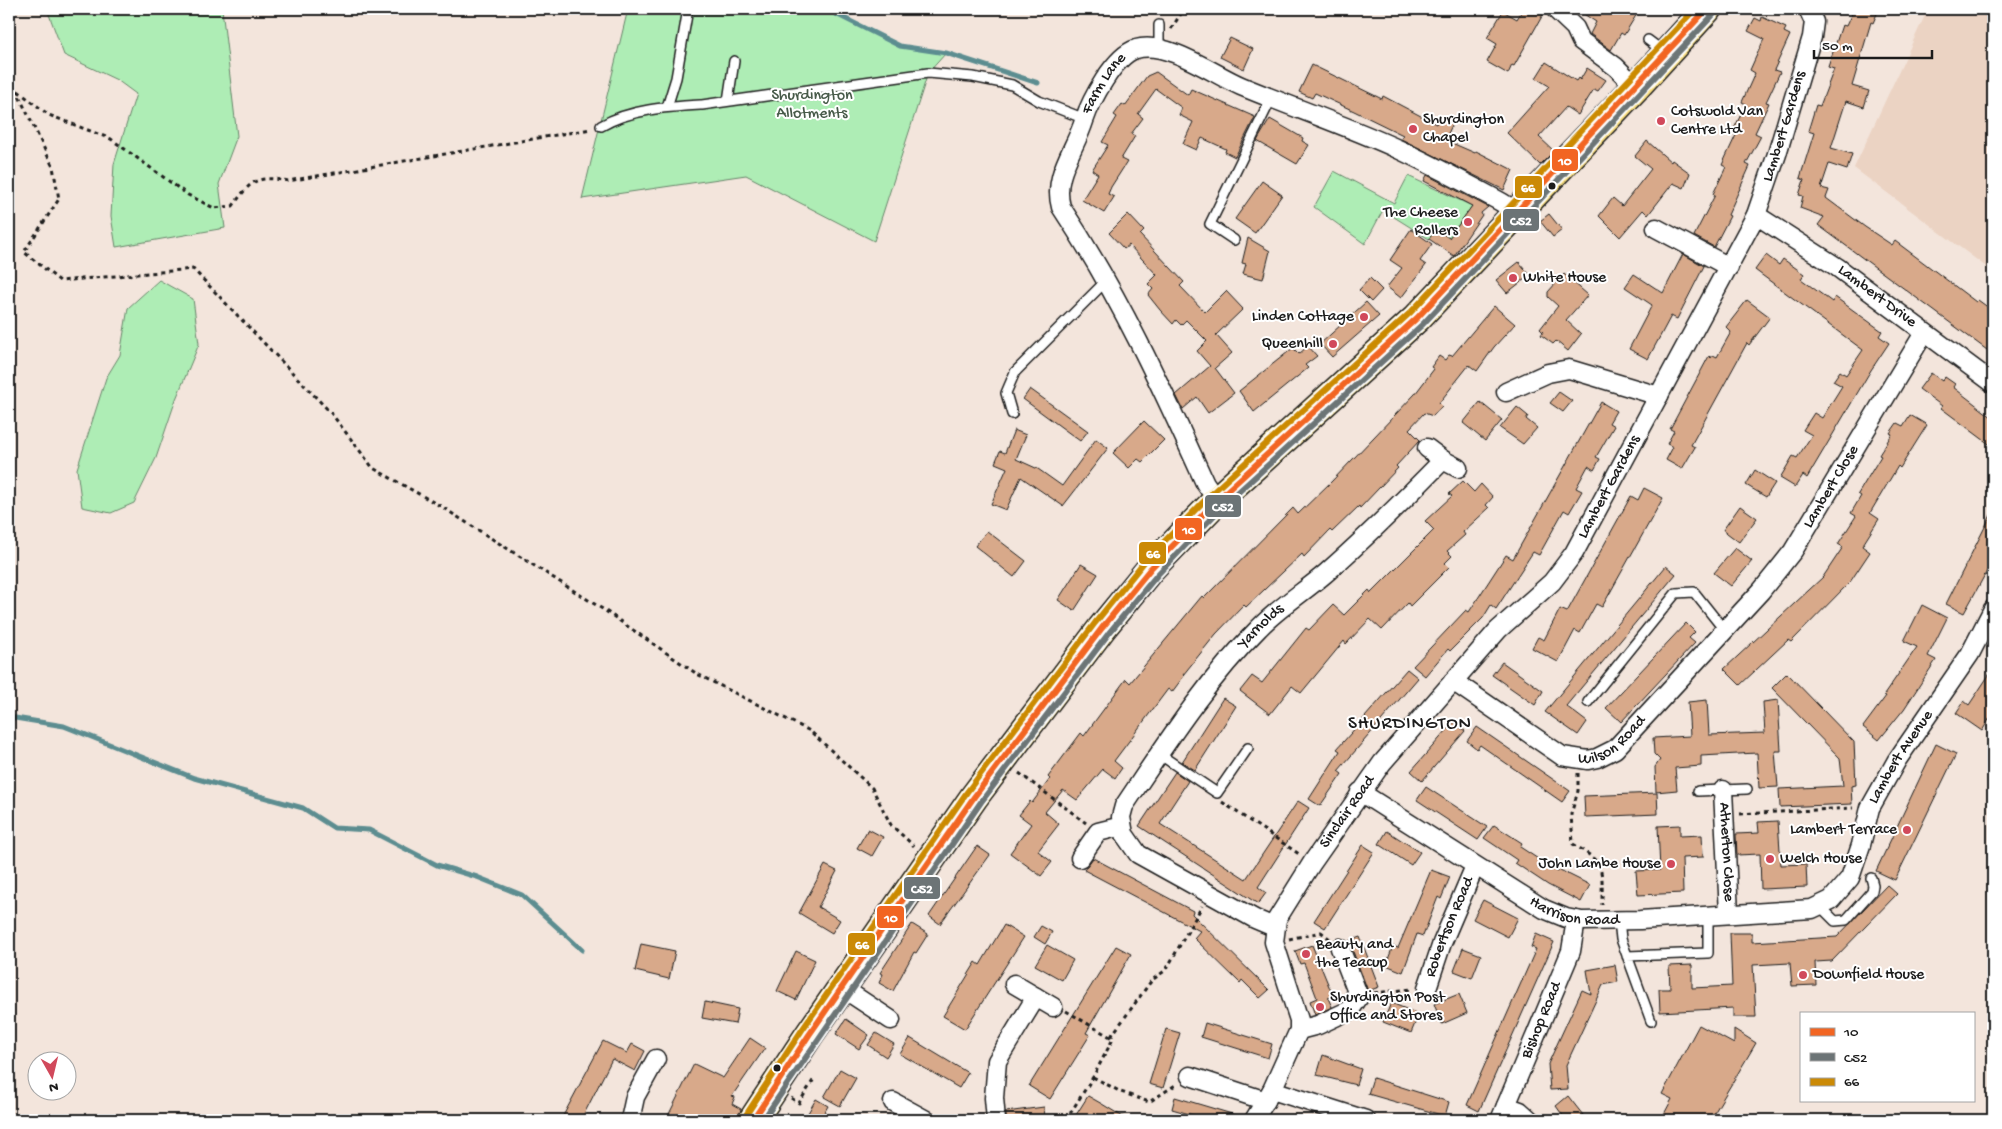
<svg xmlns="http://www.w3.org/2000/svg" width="2002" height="1129" font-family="'Gochi Hand',sans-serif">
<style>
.built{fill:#ebd3c3}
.green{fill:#aeedb5;stroke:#658468}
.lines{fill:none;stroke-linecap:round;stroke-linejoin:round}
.stream{stroke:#5c8d90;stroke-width:5}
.building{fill:#d8a98a;stroke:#1c1c1c}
.service-casing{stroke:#1c1c1c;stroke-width:12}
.minor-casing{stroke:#1c1c1c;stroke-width:21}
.primary-casing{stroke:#1c1c1c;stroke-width:31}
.path{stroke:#1c1c1c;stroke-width:3;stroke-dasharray:4 4;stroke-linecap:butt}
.service{stroke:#fff;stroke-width:9}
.minor{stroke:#fff;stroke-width:18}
.primary{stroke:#fce080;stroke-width:28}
.bus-1-casing{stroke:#fff;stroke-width:10}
.bus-2-casing{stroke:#fff;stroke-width:10}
.bus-3-casing{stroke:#fff;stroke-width:10}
.bus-1{stroke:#f26522;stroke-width:6}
.bus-2{stroke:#6c7476;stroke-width:6}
.bus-3{stroke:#cb8a06;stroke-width:6}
.poi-dot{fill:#d1495b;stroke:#fff;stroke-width:2}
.bus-dot{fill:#1c1c1c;stroke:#fff;stroke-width:2}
.labels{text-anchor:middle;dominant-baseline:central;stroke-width:4;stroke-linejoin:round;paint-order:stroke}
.street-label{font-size:16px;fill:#1c1c1c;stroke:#fff}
.park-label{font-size:16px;fill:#485b4a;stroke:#fff}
.poi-label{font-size:16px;fill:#1c1c1c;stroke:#fff;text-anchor:start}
.quarter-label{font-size:19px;letter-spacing:1px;fill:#1c1c1c;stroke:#fff}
.line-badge{stroke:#fff;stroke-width:2}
.badge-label{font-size:14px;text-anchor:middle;font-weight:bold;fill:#fff}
</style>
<rect width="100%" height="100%" fill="#f3e5dc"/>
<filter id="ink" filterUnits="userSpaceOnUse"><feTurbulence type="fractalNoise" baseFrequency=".02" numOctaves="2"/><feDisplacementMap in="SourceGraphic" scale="10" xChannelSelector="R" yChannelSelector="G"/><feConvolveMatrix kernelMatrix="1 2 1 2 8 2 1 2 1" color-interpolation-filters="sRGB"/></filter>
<g filter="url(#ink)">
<!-- built -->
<path class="built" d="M1928 9H1993V272L1854 168Z"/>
<!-- green -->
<path class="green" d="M47 9H222L237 136 219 184 225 228 116 247 111 216 114 164 136 94 117 80 64 55Z
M628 9H827L900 46 946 53 928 73 874 241 746 175 582 199Z
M1334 171 1394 203 1408 176 1472 206 1449 238 1436 229 1429 239 1383 210 1365 244 1314 207Z
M159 280 193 299 199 344 176 399 156 458 134 503 111 513 82 507 77 469 106 378 120 355 128 308Z"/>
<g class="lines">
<!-- stream -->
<path class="stream" d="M826 9 900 46 946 53 1038 83
M9 717 64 726 194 778 303 808 334 828 369 830 437 865 477 877 522 895 582 950"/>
</g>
<!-- building -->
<path class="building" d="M1523 9H1545V11L1514 66 1512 65 1508 74 1487 62 1497 44 1487 38 1503 11 1517 19Z
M1576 9H1640L1624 35 1621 33 1611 50 1590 34 1596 22Z
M1842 9H1879L1873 23 1871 22 1852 86 1869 91 1864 107 1846 101 1831 148 1852 154 1847 170 1829 164 1821 188 1829 190 1826 198 1865 227 1892 245 1895 241 1976 302 1978 300 1993 311V341L1987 350 1818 225 1824 217 1800 208 1803 196 1799 195 1804 180 1800 178 1814 133 1808 131 1816 105 1820 106 1834 69 1828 67 1842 25 1846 26 1852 13Z
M1762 17 1786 28 1784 32 1790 35 1774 70 1780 72 1766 102 1769 103 1755 133 1761 136 1746 164 1750 166 1728 215 1730 216 1714 247 1694 236 1715 195 1713 194 1726 167 1722 165 1736 135 1732 133 1746 104 1742 102 1755 73 1750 70 1764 39 1748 31 1755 18 1761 21Z
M1230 38 1253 49 1244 69 1220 57Z
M1546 62 1576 81 1578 78 1580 80 1587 68 1606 80 1598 91 1594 89 1578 115 1566 107 1539 137 1554 151 1540 165 1507 133 1549 86 1536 78Z
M1312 65 1382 99 1383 96 1436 124 1439 117 1453 123 1445 140 1475 153 1476 151 1513 170 1504 190 1401 139 1403 135 1354 111 1315 93 1312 98 1299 92Z
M1156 72 1188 95 1191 89 1255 117 1235 157 1225 152 1226 149 1202 138 1196 150 1183 144 1193 122 1179 115 1182 108 1156 89 1138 114 1143 118 1131 134 1135 136 1121 159 1127 162 1111 187 1108 194 1114 197 1104 213 1082 200 1098 174 1092 170 1108 145 1102 142 1117 117 1114 115 1122 104 1125 106 1147 76Z
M1270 119 1303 138 1302 141 1309 145 1297 164 1257 141Z
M1647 141 1671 162 1672 160 1690 173 1684 188 1673 183 1648 215 1643 210 1620 237 1599 216 1613 198 1622 206 1651 169 1635 156Z
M1427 175 1488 207 1481 213 1482 215 1454 256 1429 239 1436 229 1449 238 1472 206 1424 181Z
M1262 181 1282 195 1255 233 1235 219Z
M1128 214 1144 231 1140 235 1184 282 1180 286 1205 312 1226 291 1243 309 1216 335 1232 353 1215 368 1234 393 1208 413 1197 397 1183 409 1176 395 1210 366 1197 351 1207 341 1186 320 1181 325 1176 320 1173 324 1160 310 1148 295 1153 289 1148 284 1157 275 1129 245 1124 249 1109 233Z
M1549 214 1562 230 1553 237 1540 221Z
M1411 229 1432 244 1420 261 1426 265 1401 298 1387 287 1402 268 1390 260Z
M1248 238 1270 251 1263 279 1243 274 1246 264 1242 263Z
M1683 254 1704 266 1677 319 1671 316 1648 359 1629 349 1652 305 1625 287 1634 274 1663 293Z
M1766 255 1779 265 1783 259 1804 274 1801 279 1832 302 1835 297 1857 313 1882 331 1879 336 1889 343 1871 370 1807 478 1803 475 1795 487 1780 478 1793 456 1797 458 1812 435 1803 430 1814 413 1822 418 1842 386 1833 381 1840 371 1846 375 1863 350 1755 270Z
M1519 262 1530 275 1507 293 1496 280Z
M1564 274 1588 295 1566 320 1581 334 1568 351 1556 341 1553 344 1541 335 1543 332 1540 329 1558 306 1548 297V292Z
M1370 278 1382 290 1371 302 1359 290Z
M1747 300 1770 317 1749 345 1747 343 1691 445 1695 447 1682 469 1666 460 1673 447 1667 444 1674 431 1670 429 1709 356 1711 358 1713 355 1717 357 1731 332 1726 327Z
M1366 302 1379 316 1332 357 1320 344Z
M1494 306 1515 324 1494 347 1477 371 1469 365 1439 403 1442 406 1433 416 1424 413 1409 429 1420 440 1396 466 1398 468 1360 508 1359 506 1332 532 1330 530 1304 557 1302 554 1246 607 1244 605 1216 634 1183 675 1184 676 1172 692 1168 689 1114 761 1122 768 1115 778 1103 769 1077 800 1063 790 1045 812 1059 824 1038 851 1052 862 1041 876 1010 853 1031 824 1019 815 1030 801 1032 803 1050 779 1048 777 1081 733 1084 736 1126 679 1130 683 1202 596 1204 598 1293 508 1298 514 1332 481 1415 394 1434 369 1431 367 1439 356 1445 360 1449 355 1452 356Z
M1308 346 1317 356 1305 365 1308 368 1254 412 1239 391 1293 348 1299 354Z
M1931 373 1942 381 1945 377 1955 384 1953 387 1993 418V447L1941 408 1942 406 1919 389Z
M1030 389 1088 431 1080 441 1023 399Z
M1559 392 1572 401 1563 412 1550 403Z
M1480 402 1502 420 1485 441 1463 423Z
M1601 402 1616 411 1609 423 1614 426 1596 457 1600 459 1594 470 1588 466 1576 488 1582 491 1569 513 1564 510 1539 555 1533 552 1496 609 1491 605 1483 618 1450 651 1448 649 1425 676 1413 666 1466 610 1469 612 1506 555 1513 559Z
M1517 407 1528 416 1526 419 1537 428 1523 444 1500 428Z
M1910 415 1927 425 1900 468 1898 466 1870 513 1879 519 1862 546 1870 552 1850 582 1791 642 1788 640 1740 685 1724 669 1823 577 1843 547 1838 544 1856 516 1851 513 1861 496 1858 494 1881 456 1879 455 1892 434 1890 433 1897 423 1903 426Z
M1144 421 1164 440 1142 462 1138 459 1129 468 1113 453Z
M1014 430 1026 435 1016 459 1038 469 1062 486 1096 439 1108 448 1063 506 1021 477 1006 510 991 504 1007 468 995 463 1000 451 1005 453Z
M1755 470 1775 483 1766 497 1746 485Z
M1463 481 1474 492 1481 484 1493 497 1486 505 1489 508 1463 532 1465 535 1447 551 1452 556 1445 563 1449 567 1410 606 1408 603 1382 630 1370 619 1346 644 1344 641 1301 693 1292 686 1270 714 1240 691 1252 676 1262 683 1306 628 1309 630 1333 605 1344 615 1369 590 1371 593 1434 530 1425 521 1452 496 1449 494Z
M1644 488 1663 498 1602 607 1596 604 1580 633 1575 630 1558 662 1532 648 1538 637 1544 640 1560 609 1567 612 1631 496 1638 500Z
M1740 506 1757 518 1739 542 1723 530Z
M1993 511V560L1964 613 1946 604Z
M987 531 1026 561 1014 577 975 546Z
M1735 548 1752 561 1731 586 1714 573Z
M1081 564 1098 574 1074 611 1058 600Z
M1666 566 1676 574 1566 706 1587 722 1578 735 1545 712Z
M1922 605 1947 618 1928 656 1936 660 1904 709 1879 740 1863 727 1886 696 1884 695 1917 647 1904 641Z
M1686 623 1695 632 1689 638 1695 643 1621 722 1606 708Z
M1502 662 1543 691 1535 705 1492 675Z
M1407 669 1418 678 1338 771 1342 774 1320 806 1309 799 1340 751 1337 749Z
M1993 669V713L1982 731 1956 713 1964 701 1969 705Z
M1787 673 1854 742 1856 785 1851 786 1852 804 1780 807 1779 789 1843 786 1840 758 1772 688Z
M1223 698 1236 706 1195 770 1182 762Z
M1707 700 1709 735 1765 733 1763 702 1778 700 1781 751H1775L1778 787 1759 788 1757 753 1701 756V766L1675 768 1677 790 1656 792 1655 767 1660 760 1654 754 1653 738 1690 736 1688 702Z
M1454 722 1465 731 1422 781 1411 771Z
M1477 727 1570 791 1562 802 1480 745 1477 749 1467 741Z
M1936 744 1956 754 1895 880 1876 871Z
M1175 772 1188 781 1160 824 1246 879 1298 801 1309 808 1258 887 1266 893 1258 904 1139 826Z
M1426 787 1487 827 1478 840 1417 800Z
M1657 793 1658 814 1585 817 1584 796Z
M1778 821 1781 865 1806 864 1807 887 1761 889 1760 854 1737 855 1736 834 1759 833 1758 822Z
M1494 825 1522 843 1520 847 1558 872 1560 870 1590 885 1581 902 1548 885 1515 863 1517 860 1484 838Z
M1680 825V836L1702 835 1703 857 1682 858 1683 893 1638 895 1636 871 1660 870 1658 826Z
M868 829 883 837 872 856 857 848Z
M1387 831 1420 852 1411 865 1379 844Z
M1363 845 1374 852 1325 928 1314 921Z
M977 846 990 855 940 924 929 916Z
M1093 858 1193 911 1192 914 1269 990 1260 998 1242 980 1240 983 1194 938 1200 931 1084 870Z
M825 865 837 871 818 907 840 920 832 933 799 913Z
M1431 870 1450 877 1441 899 1438 897 1423 936 1417 934 1403 972 1386 965 1393 946 1398 948Z
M1887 885 1897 894 1832 961 1815 962 1816 985 1792 986 1790 963 1753 965 1756 1017H1733V1008L1660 1012 1659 989H1670L1669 966 1692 965V988L1732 986 1730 933H1752V942L1837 937Z
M1483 900 1518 918 1508 937 1473 919Z
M912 924 928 934 916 953 914 952 893 991 879 983 883 974 880 973Z
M1004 925 1024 937 965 1029 943 1016 976 962 980 965Z
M1041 926 1052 932 1045 944 1034 937Z
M1536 934 1554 942 1479 1111 1467 1105 1536 949 1531 947Z
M1360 937 1379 987 1368 991 1349 941Z
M641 944 675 951 669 979 635 971Z
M1047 945 1073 960 1062 980 1035 965Z
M1312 945 1333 996 1328 998 1332 1007 1315 1015 1310 1001 1317 998 1304 963 1300 964 1295 951Z
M1116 946 1131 954 1086 1033 1090 1035 1050 1099 1029 1086Z
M1463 948 1481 955 1472 978 1454 971Z
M796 951 815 960 796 1000 777 991Z
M1615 965 1618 982 1603 985 1566 1065 1568 1089 1550 1090 1548 1064 1582 990 1591 994 1587 970Z
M1459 994 1467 1013 1442 1024 1434 1004Z
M705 1002 738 1009 735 1024 702 1018Z
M1391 1003 1419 1014 1411 1033 1383 1022Z
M846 1019 869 1035 859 1049 836 1034Z
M1205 1023 1272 1044 1268 1058 1201 1037Z
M1699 1025 1734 1044V1029L1756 1043 1710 1120H1671L1663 1116 1672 1099 1662 1094Z
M1166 1029 1180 1033 1163 1088 1149 1084Z
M876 1033 894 1044 886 1057 868 1045Z
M750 1038 765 1048 732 1096 735 1097 732 1104 741 1109 738 1120H666L694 1064 723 1078Z
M910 1038 968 1073 959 1088 900 1054Z
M603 1041 627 1053 632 1044 645 1051 635 1071 612 1059 581 1120H572L563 1116Z
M1323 1055 1361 1069 1356 1085 1317 1075Z
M840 1069 856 1078 840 1106 824 1097Z
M1373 1078 1449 1102 1445 1116 1368 1094Z
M1088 1096 1102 1104 1128 1120H1084L1076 1115Z
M1568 1096 1579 1110 1587 1120H1566L1556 1106Z
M1175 1097 1242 1117 1241 1120H1210L1172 1109Z
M816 1099 828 1106 820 1120H804Z
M1044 1107 1045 1120H1006V1112Z"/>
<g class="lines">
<defs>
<path id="service" d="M1159 25V49
M1648 40 1664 52
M728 101 734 61
M667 107 676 78 688 9
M601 126C630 109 668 107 702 105L928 73 973 77 1012 85 1039 101 1085 119
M1234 240 1210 224 1272 97
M1012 414 1006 393 1015 372 1107 280
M1588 702 1676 593 1694 592 1725 631
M1159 754 1217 793 1248 748
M1698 791 1747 789
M1820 906 1835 921 1846 920 1872 891 1873 885 1871 878
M1619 920 1621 939 1651 1021
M1627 956 1708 953V915"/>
<g id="minor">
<path d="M1555 9 1575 28 1581 41 1616 67 1636 87"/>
<path id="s1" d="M1756 215 1837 267 1993 383"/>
<path d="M1656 228 1729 267"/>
<path d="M1506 392 1548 373 1569 369 1659 396"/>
<path d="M1427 448 1443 460"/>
<path id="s2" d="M1217 500 1205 483C1161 386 1120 296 1061 207 1052 176 1075 150 1084 121 1091 100 1114 56 1136 49 1167 40 1213 74 1241 86 1294 108 1348 126 1400 150 1434 166 1468 184 1501 202L1517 212"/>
<path id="s3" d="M1453 681 1562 756 1588 760 1597 758 1615 749 1761 591 1793 551 1924 333"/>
<path id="s4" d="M1723 790 1729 914"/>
<path id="s5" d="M1360 792 1544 909 1566 918 1582 921 1640 920 1812 909 1831 900 1850 878 1861 845 1870 808 1897 760 1970 654 1993 609"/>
<path d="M1080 858 1098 832 1122 826"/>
<path id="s6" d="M1274 927 1255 919 1138 854 1124 834 1121 817 1124 806C1165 745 1206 681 1259 628 1279 607 1304 592 1326 573 1367 537 1405 499 1443 460L1458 468"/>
<path d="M1014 984 1036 997"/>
<path d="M841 987 891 1020"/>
<path id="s7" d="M1427 988 1442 943 1475 866"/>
<path d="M1299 1030 1318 1025 1350 1010 1359 997 1340 948"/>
<path d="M1190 1076 1266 1101"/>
<path d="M1272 1090 1366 1120"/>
<path d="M893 1102 926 1120"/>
<path d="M1506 1106 1520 1111 1530 1120"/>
<path d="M630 1120 635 1097 656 1059"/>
<path d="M996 1120 994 1098 997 1061 1036 997 1053 1007"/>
<path id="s8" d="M1254 1120 1272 1090 1299 1030V1020L1274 942 1277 919 1312 863 1382 763 1498 630 1552 582 1574 553 1756 215 1777 154 1812 37 1814 22 1808 9"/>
<path id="s9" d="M1500 1120 1571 951 1576 920"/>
</g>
<path id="primary" d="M753 1120 809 1035 974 797 1102 628 1151 568 1217 500 1417 318 1636 87 1707 9"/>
</defs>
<!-- service casing -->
<use href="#service" class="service-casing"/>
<!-- minor casing -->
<use href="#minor" class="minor-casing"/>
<!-- primary casing -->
<use href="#primary" class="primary-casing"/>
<!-- path -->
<path class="path" d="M1171 29 1184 9
M9 75 53 167 59 199 24 252 60 281 193 269 331 413 373 468 442 507 604 610 697 674 810 731 872 788 891 825 914 846
M18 91 49 115 111 139 188 195 214 208 233 206C251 180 257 175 288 181L591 129
M1019 773 1086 823
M1578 773V791L1571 814 1573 844C1606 864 1602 868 1602 905
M1222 802 1299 854
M1740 814 1853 808
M1289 939 1321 932 1330 939
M1374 993 1412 989
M1066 1011 1112 1038
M1093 1077 1121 1092 1149 1102 1177 1084
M791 1098 799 1103 814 1079
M1066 1120 1093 1077 1113 1039 1112 1035 1152 980 1166 970 1202 906"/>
<!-- service -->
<use href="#service" class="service"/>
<!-- minor -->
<use href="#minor" class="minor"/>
<!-- primary -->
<use href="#primary" class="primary"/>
<defs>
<path id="bus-1" d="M753 1120 809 1035 974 797 1102 628 1151 568 1217 500 1417 318 1707 9"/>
<path id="bus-2" d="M763 1120 981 802 1109 633 1158 574 1223 506 1423 324 1713 15"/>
<path id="bus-3" d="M746 1115 802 1030 967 792 1095 623 1144 562 1211 494 1411 312 1695 9"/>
</defs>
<!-- bus-1 casing -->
<use href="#bus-1" class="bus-1-casing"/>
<!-- bus-2 casing -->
<use href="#bus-2" class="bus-2-casing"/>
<!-- bus-3 casing -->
<use href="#bus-3" class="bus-3-casing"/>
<!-- bus-1 -->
<use href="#bus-1" class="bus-1"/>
<!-- bus-2 -->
<use href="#bus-2" class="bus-2"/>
<!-- bus-3 -->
<use href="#bus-3" class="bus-3"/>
</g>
</g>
<!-- markers -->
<g class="poi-dot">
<circle cx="1661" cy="121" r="5"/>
<circle cx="1413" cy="129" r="5"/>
<circle cx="1468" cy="222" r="5"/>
<circle cx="1513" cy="278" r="5"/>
<circle cx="1364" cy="317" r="5"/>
<circle cx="1333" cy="344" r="5"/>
<circle cx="1907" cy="830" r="5"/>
<circle cx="1770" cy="859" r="5"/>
<circle cx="1671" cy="864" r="5"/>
<circle cx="1306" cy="954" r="5"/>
<circle cx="1803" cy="975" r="5"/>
<circle cx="1320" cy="1007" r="5"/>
</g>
<g class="bus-dot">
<circle cx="1552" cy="186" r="4.5"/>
<circle cx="777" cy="1068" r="4.5"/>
</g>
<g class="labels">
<!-- street labels -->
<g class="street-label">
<text stroke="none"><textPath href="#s2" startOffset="466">Farm Lane</textPath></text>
<text stroke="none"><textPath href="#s8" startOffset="1166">Lambert Gardens</textPath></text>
<text stroke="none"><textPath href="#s1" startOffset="146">Lambert Drive</textPath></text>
<text stroke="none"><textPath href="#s3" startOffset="529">Lambert Close</textPath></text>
<text stroke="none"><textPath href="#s8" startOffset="764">Lambert Gardens</textPath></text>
<text stroke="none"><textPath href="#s6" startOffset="434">Yarnolds</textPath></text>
<text stroke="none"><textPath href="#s3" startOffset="189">Wilson Road</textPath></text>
<text stroke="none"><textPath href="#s5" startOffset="671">Lambert Avenue</textPath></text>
<text stroke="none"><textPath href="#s8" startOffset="344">Sinclair Road</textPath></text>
<text stroke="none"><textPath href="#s4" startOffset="62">Atherton Close</textPath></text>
<text stroke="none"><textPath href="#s5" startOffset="249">Harrison Road</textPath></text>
<text stroke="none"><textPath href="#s7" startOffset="65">Robertson Road</textPath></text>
<text stroke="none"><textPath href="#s9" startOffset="108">Bishop Road</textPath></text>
</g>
<!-- park labels -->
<g class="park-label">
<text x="812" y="96">Shurdington<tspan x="812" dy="18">Allotments</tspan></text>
</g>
<!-- poi labels -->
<g class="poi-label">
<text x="1671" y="112">Cotswold Van<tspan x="1671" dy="18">Centre Ltd</tspan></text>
<text x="1423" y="120">Shurdington<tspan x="1423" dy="18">Chapel</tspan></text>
<text x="1458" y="213" text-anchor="end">The Cheese<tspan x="1458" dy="18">Rollers</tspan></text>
<text x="1523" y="278">White House</text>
<text x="1354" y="317" text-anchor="end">Linden Cottage</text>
<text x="1323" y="344" text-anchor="end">Queenhill</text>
<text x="1897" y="830" text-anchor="end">Lambert Terrace</text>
<text x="1780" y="859">Welch House</text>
<text x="1661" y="864" text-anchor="end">John Lambe House</text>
<text x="1316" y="945">Beauty and<tspan x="1316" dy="18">the Teacup</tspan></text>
<text x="1813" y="975">Downfield House</text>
<text x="1330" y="998">Shurdington Post<tspan x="1330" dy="18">Office and Stores</tspan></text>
</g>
<!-- quarter labels -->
<g class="quarter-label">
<text x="1410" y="724">SHURDINGTON</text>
</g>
</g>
<g class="line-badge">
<rect x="1551" y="148" width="28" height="24" rx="5" fill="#f26522"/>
<rect x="1514" y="175" width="29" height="24" rx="5" fill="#cb8a06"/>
<rect x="1502" y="208" width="38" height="24" rx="5" fill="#6c7476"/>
<rect x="1204" y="494" width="38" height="24" rx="5" fill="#6c7476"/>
<rect x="1174" y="517" width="29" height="24" rx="5" fill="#f26522"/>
<rect x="1138" y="541" width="29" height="24" rx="5" fill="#cb8a06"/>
<rect x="903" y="876" width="38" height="24" rx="5" fill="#6c7476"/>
<rect x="876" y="905" width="29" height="24" rx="5" fill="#f26522"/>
<rect x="847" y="932" width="29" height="24" rx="5" fill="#cb8a06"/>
</g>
<g class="badge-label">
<text x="1565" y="165">10</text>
<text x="1528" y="192">66</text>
<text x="1521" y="225">C52</text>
<text x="1223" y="511">C52</text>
<text x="1189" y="534">10</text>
<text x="1153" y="558">66</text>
<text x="922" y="893">C52</text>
<text x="891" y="922">10</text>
<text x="862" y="949">66</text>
</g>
<!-- margin -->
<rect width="2002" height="1129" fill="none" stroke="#fff" stroke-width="30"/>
<rect x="15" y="15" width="1972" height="1099" fill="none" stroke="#1c1c1c" stroke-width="2" filter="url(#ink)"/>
<!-- legend -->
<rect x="1800" y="1012" width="175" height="90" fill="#ffffff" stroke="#a4a4a4"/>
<rect x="1810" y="1028" width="25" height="8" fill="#f26522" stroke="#a4a4a4"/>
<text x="1844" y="1036" font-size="15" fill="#1c1c1c">10</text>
<rect x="1810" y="1053" width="25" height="8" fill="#6c7476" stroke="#a4a4a4"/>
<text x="1844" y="1062" font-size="15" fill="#1c1c1c">C52</text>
<rect x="1810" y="1078" width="25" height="8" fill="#cb8a06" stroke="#a4a4a4"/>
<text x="1844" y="1086" font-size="15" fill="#1c1c1c">66</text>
<!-- north arrow -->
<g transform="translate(52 1076) rotate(172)"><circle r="24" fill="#ffffff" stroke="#a4a4a4"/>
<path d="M0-4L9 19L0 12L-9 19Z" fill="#d1495b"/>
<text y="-8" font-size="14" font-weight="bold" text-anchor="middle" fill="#1c1c1c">N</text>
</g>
<!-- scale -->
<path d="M1814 50v8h118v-8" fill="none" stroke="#1c1c1c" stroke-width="2.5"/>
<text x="1822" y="50" font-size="15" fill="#1c1c1c" stroke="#ffffff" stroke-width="4" paint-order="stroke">50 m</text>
</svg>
